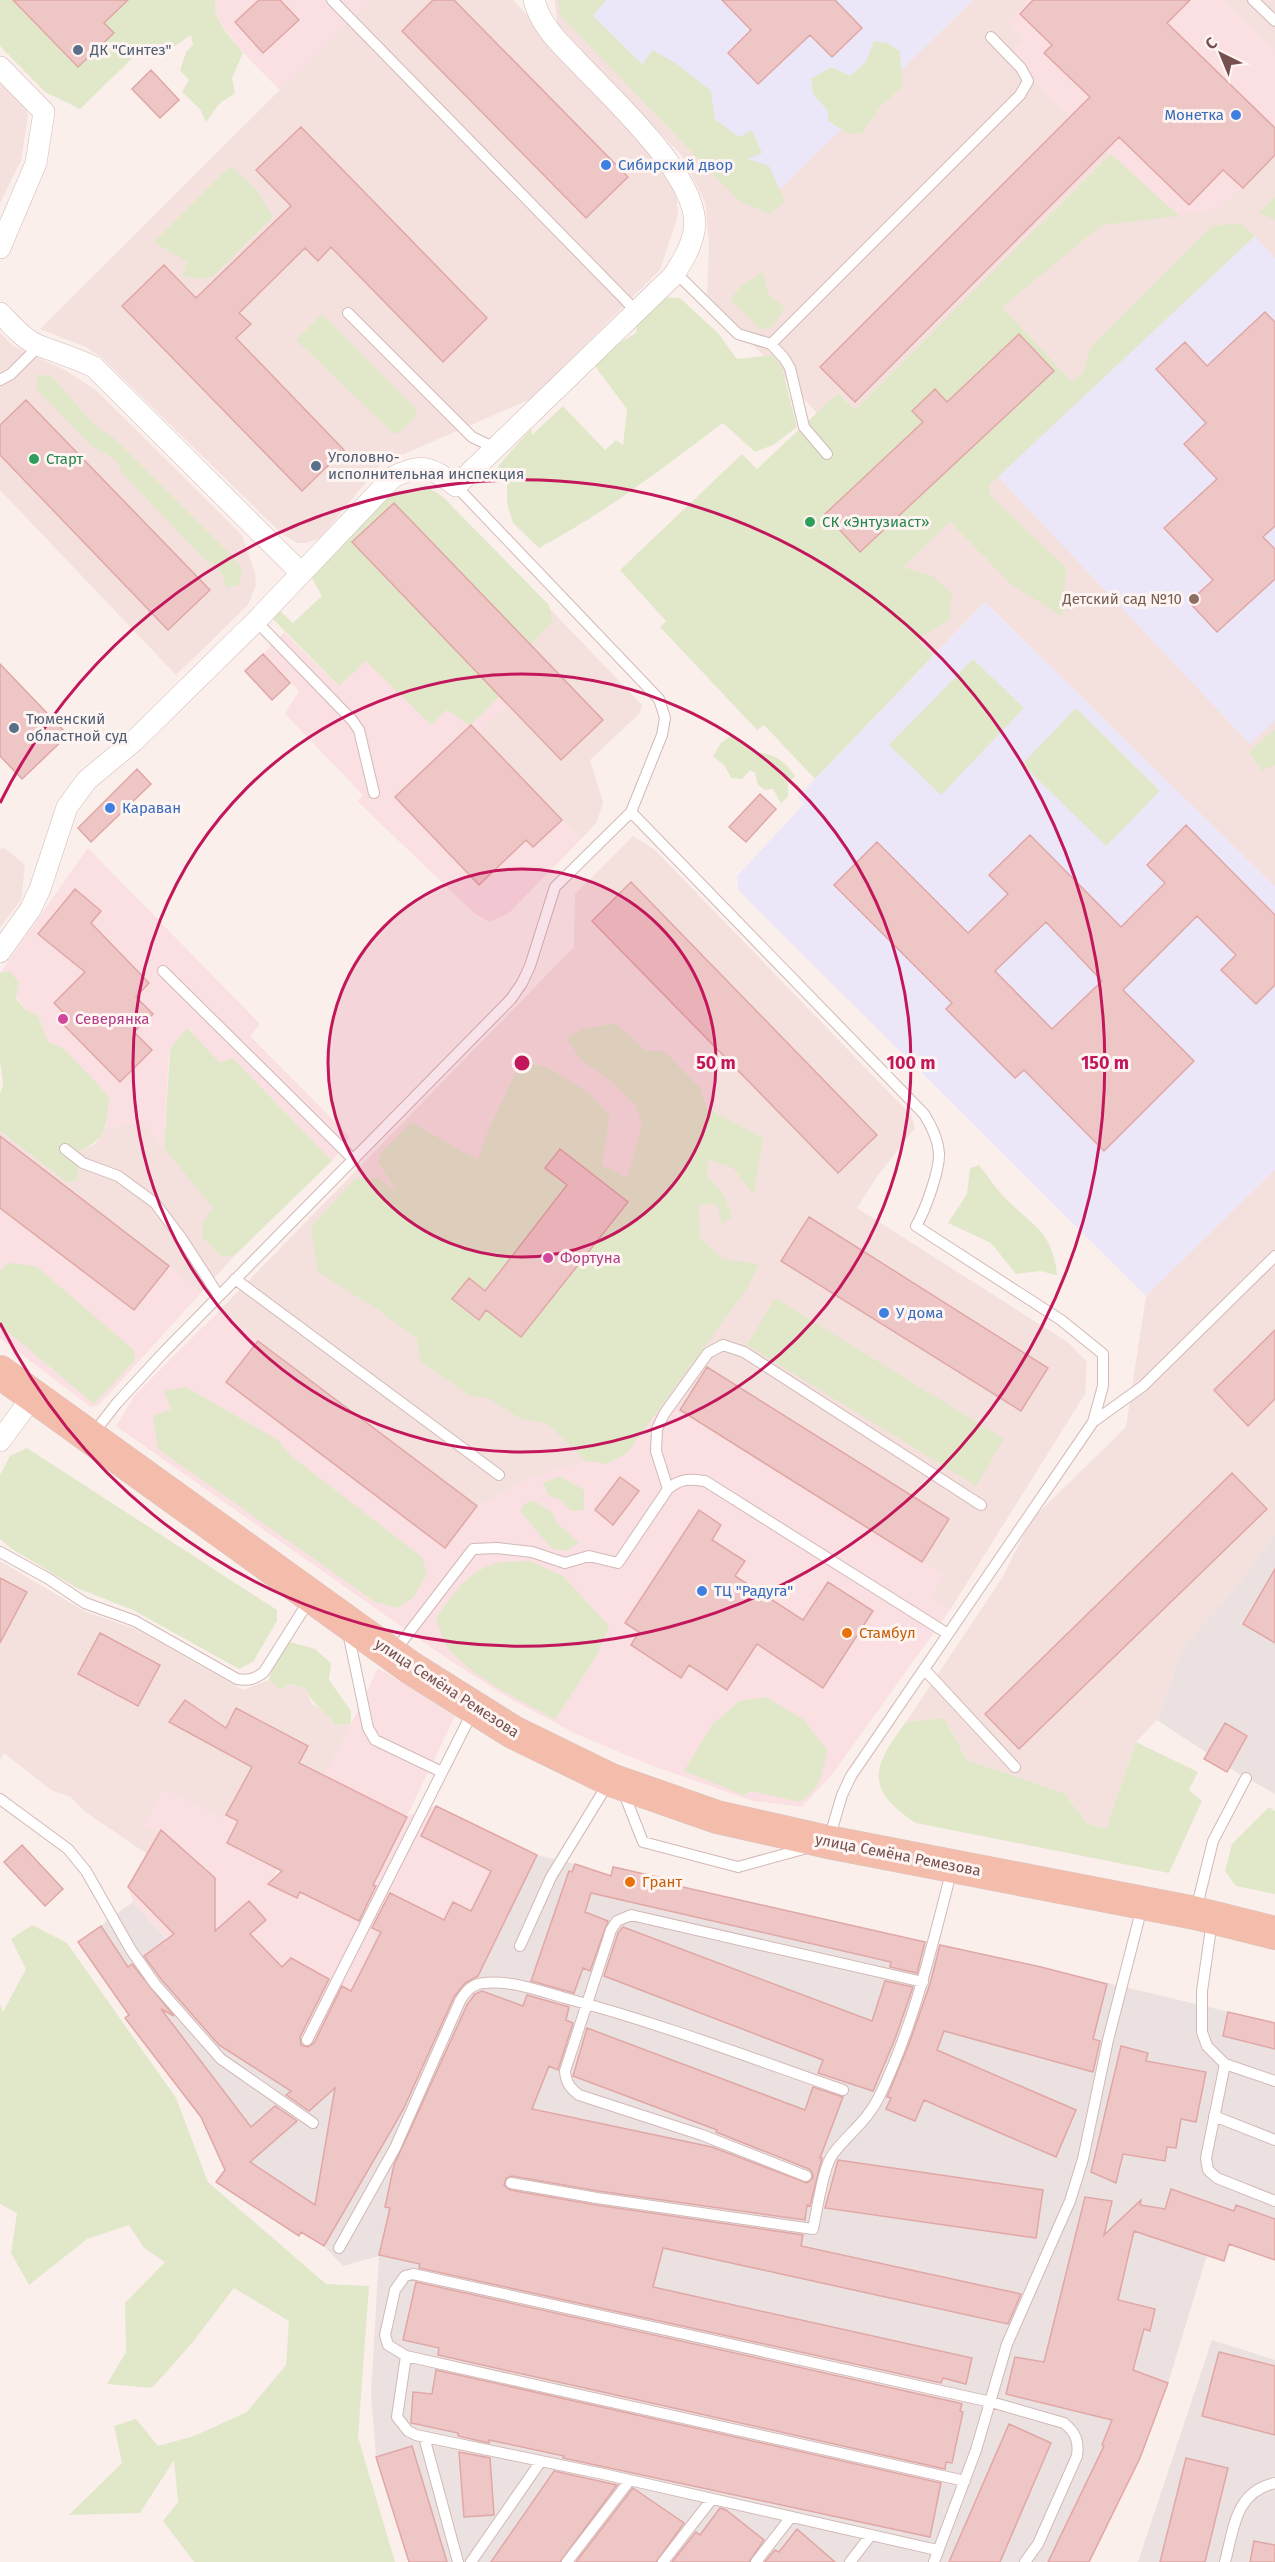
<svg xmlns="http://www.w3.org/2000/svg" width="1275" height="2562" font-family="'Fira Sans',sans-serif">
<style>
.residential{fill:#f4e1dd}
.commercial{fill:#fae0e2}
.industrial{fill:#ebe1e0}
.education{fill:#ece7f8}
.green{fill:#e1e8ca;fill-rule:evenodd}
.building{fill:#eec6c5;stroke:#e0a7a6;stroke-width:1.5;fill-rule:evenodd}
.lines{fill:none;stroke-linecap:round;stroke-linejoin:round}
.lane-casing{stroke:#d2b9b6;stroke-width:12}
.street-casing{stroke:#d2b9b6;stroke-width:22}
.primary-casing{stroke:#d6caca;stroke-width:34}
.lane{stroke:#fff;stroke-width:10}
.street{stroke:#fff;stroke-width:21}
.primary{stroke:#f4bcaa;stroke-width:33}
.ring{fill:none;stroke:#c2185b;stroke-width:3}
.service-dot{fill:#5c6f8a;stroke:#fef4f1;stroke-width:2}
.shop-dot{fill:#3f7fe0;stroke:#fef4f1;stroke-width:2}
.leisure-dot{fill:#2e9e5b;stroke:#fef4f1;stroke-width:2}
.education-dot{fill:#8d6e63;stroke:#fef4f1;stroke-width:2}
.hotel-dot{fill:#d1479c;stroke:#fef4f1;stroke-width:2}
.food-dot{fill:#e8710a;stroke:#fef4f1;stroke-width:2}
.labels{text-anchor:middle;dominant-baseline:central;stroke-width:6;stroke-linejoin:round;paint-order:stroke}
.service-label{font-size:15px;fill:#4e5e75;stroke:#fef4f1;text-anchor:start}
.shop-label{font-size:15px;fill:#366cbe;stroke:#fef4f1;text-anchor:start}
.leisure-label{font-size:15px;fill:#27864d;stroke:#fef4f1;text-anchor:start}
.education-label{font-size:15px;fill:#785e54;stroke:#fef4f1;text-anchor:end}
.hotel-label{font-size:15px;fill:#b23c85;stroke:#fef4f1;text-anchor:start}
.food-label{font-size:15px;fill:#c56008;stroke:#fef4f1;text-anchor:start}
.street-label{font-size:15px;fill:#755050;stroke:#fef4f1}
.centre{fill:#c2185b;stroke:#fef4f1;stroke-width:3}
.ring-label{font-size:18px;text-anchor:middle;font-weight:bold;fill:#c2185b;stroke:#fef4f1;stroke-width:6;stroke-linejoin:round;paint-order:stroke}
</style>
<rect width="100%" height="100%" fill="#fbefeb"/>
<!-- residential -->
<path class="residential" d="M370 0H513L659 155 676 187 678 216 660 270 531 399 381 464 320 538 306 543H297L282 534 102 358 86 347 40 329Z
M555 0H1275V887L985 602 933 656 874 593 855 410 838 393 817 413 707 295 709 245 705 202 682 156 557 24Z
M0 80 24 101 28 116 21 161 0 203Z
M0 332 13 346 65 370 96 390 242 535 255 573 256 585 248 605 176 675 0 490Z
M426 486 443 497 642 705 640 713 590 760 603 802 597 822 581 839 478 733 508 705 500 697 284 632 322 596 311 576 393 493Z
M633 836 655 850 911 1115 915 1128 876 1178 857 1208 1069 1343 1087 1362 1085 1394 950 1610 931 1597 944 1575 922 1562 627 1453 445 1548 226 1382 258 1341 221 1309 574 947 575 894Z
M5 848 25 865 21 900 0 928V849Z
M141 1120 214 1208 203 1223 222 1257 234 1256 201 1293 169 1266 134 1310 0 1208V1131L66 1182 77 1180 79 1151 95 1144 106 1127 123 1126Z
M1275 1169V1535L1232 1592 1183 1647 1157 1720 1136 1742 1106 1829 1087 1823 1064 1793 967 1760 944 1718 906 1722 1002 1578 1032 1519 1126 1427 1146 1296Z
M0 1561 86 1612 136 1629 243 1690 269 1680 281 1690 290 1684 305 1688 312 1704 325 1711 334 1725 351 1724 334 1759 291 1818 239 1792 224 1819 143 1829 161 1830 147 1854 87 1813 70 1797 51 1790 4 1753 0 1760Z"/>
<!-- commercial -->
<path class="commercial" d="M216 0H370L280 90 243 53 219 21 214 5Z
M1028 0H1223L1275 50V155L1222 207 1179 216 1111 155 1105 151 1007 56 1024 38 1007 21Z
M284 632 339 686 366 660 431 725 447 709 470 726 500 696 508 705 479 733 581 839 509 913 489 922 474 913 357 801 363 795 285 714 299 691 263 654Z
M88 848 260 1024 250 1036 350 1137 332 1161 233 1058 221 1063 169 1050 164 1148 141 1121 123 1126 106 1127 109 1095 48 1042 38 1015 26 1010 0 973Z
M0 1208 134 1310 169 1266 201 1293 99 1405 91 1407 0 1338Z
M221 1309 258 1341 226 1382 445 1548 477 1506 529 1478 586 1461 607 1464 627 1453 664 1402 945 1575 931 1597 950 1610 834 1772 802 1807 753 1801 653 1766 576 1734 509 1698 449 1660 116 1426 135 1395Z
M378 1668 455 1716 407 1816 436 1806 491 1871 471 1911 444 1920 393 1895 379 1923 329 2083 167 1939 133 1902 128 1887 160 1830 142 1829 163 1789 224 1819 226 1815 238 1821 227 1843 278 1868 270 1884 305 1882 321 1903 352 1918 357 1908 361 1909 407 1817 322 1774 334 1759Z"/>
<!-- industrial -->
<path class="industrial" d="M1275 1535V1794L1229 1768 1227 1772 1204 1759 1207 1753 1157 1720 1183 1647 1232 1592Z
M436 1806 537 1855 575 1864 611 1876 613 1867 666 1879 665 1883 1041 1967 1275 2023V2260L1230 2244 1224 2261 1207 2255 1168 2383 1140 2458 1089 2562H409L376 2457 371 2394 379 2256 343 2266 324 2246 302 2232 299 2236 216 2182 225 2169 201 2117 125 2018 128 2015 78 1942 133 1902 167 1940 303 2065 322 2047 367 1959 379 1923 393 1895 444 1920 453 1902 471 1911 491 1871 421 1836Z
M1212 2340 1275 2360V2562H1138Z"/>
<!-- education -->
<path class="education" d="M567 0H973L762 207Z
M1255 236 1275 258V720L1250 744 998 477Z
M985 602 1275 887V1169L1146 1296 739 891 737 876 804 804 798 797Z"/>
<!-- green -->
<path class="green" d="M0 0H216C210 18 233 39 243 53L232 78 235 93 219 104 206 122 200 109 182 92 189 80 180 70 186 52 193 45 191 35 158 57 143 48 80 109 45 92 0 46Z
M558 0H606L593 16 642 64 653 50 677 64 711 91 715 119 739 137 752 130 762 153 748 159 769 166 785 201 770 214 739 201 561 16Z
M874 41 887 43 900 51 903 86 881 106 862 133 849 134 828 121V111L813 94 811 79 831 67 850 76 866 62Z
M1111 154 1179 216 1102 225 1002 307 1072 382 1083 373 1091 347 1212 226 1240 223 1255 236 989 485 990 495 1066 568 1063 617 1011 584 950 522 903 567 934 577 952 594 949 620 917 639 933 656 815 779 764 725 757 730 660 627 666 621 620 570 742 454 757 469 838 393 855 410Z
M230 166 257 190 273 217 212 277 195 279 182 275 187 262 154 242Z
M1275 197V220L1259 212Z
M763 272 768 294 785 308 772 327 760 329 730 299 741 286Z
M659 297 680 298 718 333 737 359 773 355 782 368 797 427 773 445 755 452 723 423C664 467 605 513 539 548L513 523 507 503V482L498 466 531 429 532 435 563 406 605 450 616 440 623 445 627 409 594 365 611 348 636 333 638 320Z
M322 314 415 408 416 416 399 433H393L296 340Z
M38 374 53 377 94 425 115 439 234 558 242 570 240 584 227 588 219 569 202 557 123 474 116 460 92 446 36 389Z
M426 486 443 497 549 605 553 621 530 645 394 503 353 542 500 696 470 726 447 710 431 725 366 661 339 686 270 616 278 609 293 623 322 596 311 576 393 493Z
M973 659 1024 708 941 795 889 745Z
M1076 708 1160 791 1106 846 1022 764Z
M1275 729V765L1262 771 1249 752Z
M732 735 740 743 750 746 754 753C772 751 786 762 795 776L788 784V797L781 803 773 789 765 790 758 785 755 773 750 770 742 779 731 778 725 766 713 756 721 743Z
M10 971 19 983 16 998 26 1010 38 1015 48 1042 62 1047 109 1096C107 1124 108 1139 79 1151L77 1180 66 1182 0 1131V1093L3 1085 0 1060V973Z
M615 1023 647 1051H664L700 1088 707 1108 763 1138 754 1195 733 1168 708 1159 707 1176 724 1195 732 1217 722 1224 717 1204 699 1205 700 1238 723 1259 759 1264 748 1287 627 1453 607 1464 586 1461 547 1423 521 1419 488 1398 470 1396 420 1361 417 1339 375 1308 318 1272 311 1227 355 1179 377 1177 396 1191 378 1162 381 1153 411 1122 478 1160 488 1130 521 1062 547 1067 588 1092 610 1116 602 1165 627 1178 642 1125 636 1106 612 1082 581 1060 566 1038 582 1029ZM560 1149 628 1202 521 1337 486 1310 478 1320 452 1299 469 1278 485 1291 567 1185 545 1168Z
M187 1028 220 1063 233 1058 332 1161 234 1256 222 1257 202 1237 203 1223 213 1208 164 1148 170 1049Z
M979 1165C988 1176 996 1189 1006 1199 1033 1226 1053 1232 1057 1275L1040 1271 1016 1274 991 1243 948 1223 967 1194 970 1168Z
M9 1263 36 1266 134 1350 135 1360 94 1404 0 1325V1270Z
M775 1298 1004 1439 976 1486 747 1345Z
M186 1387 278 1440 291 1456 422 1557 427 1573 414 1597 398 1608 375 1602 158 1449 153 1416 171 1409 164 1391Z
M27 1448 277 1610V1621L253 1662 239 1669 133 1610 77 1588 12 1549 0 1539V1475L10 1456Z
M560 1476 584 1490V1510L571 1511 559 1499 549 1496 543 1483Z
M533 1500 552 1512 556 1522 579 1543 566 1551 552 1549 520 1511 524 1505Z
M530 1561 563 1576 609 1626 597 1655 555 1720C527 1704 459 1670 444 1642 441 1635 439 1626 436 1619 450 1596 469 1570 497 1563 507 1561 520 1562 530 1561Z
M290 1642 315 1649 331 1663 329 1680 351 1711V1724L335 1725C323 1708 314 1707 305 1688L290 1684 281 1690 269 1680 275 1661Z
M766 1697 803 1719 828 1751C821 1774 822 1788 800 1802L751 1791 743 1795 684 1771 712 1725 739 1701Z
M944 1718 967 1760 1064 1793 1087 1823 1106 1829 1136 1742 1198 1772 1189 1790 1202 1801 1169 1873 916 1823C864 1789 872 1767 906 1722Z
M1269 1807 1275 1811V1894L1236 1886 1225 1871 1232 1844Z
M32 1925 67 1943 176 2098 208 2182 326 2284 369 2286 358 2437 395 2562H194L163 2521 178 2502 174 2460 140 2513 69 2515 122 2463 114 2426 136 2419 158 2446 194 2436 247 2412 286 2365 289 2321 234 2288 192 2343 152 2388 107 2384 126 2352 125 2303 165 2262 144 2248 129 2225 87 2239 29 2285 11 2253 17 2213 0 2204V2004L3 2012 26 1969 11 1939Z"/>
<!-- building -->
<path class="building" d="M13 0H128L104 23 114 33 78 67Z
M259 0H280L299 20 263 53 235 22Z
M433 0H454L628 177 586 218 402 31Z
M722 0H835L862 28 832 57 810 35 758 84 728 53 751 30Z
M1033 0H1190L1167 23 1275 128V155L1243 188 1223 170 1189 205 1119 137 855 402 820 367 1090 97 1044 53 1052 45 1020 14Z
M151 70 179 100 160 118 132 89Z
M301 127 487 318 443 362 331 247 318 261 305 248 239 313 251 324 236 338 344 450 302 491 122 306 164 265 196 298 291 206 256 170Z
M1265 312 1275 322V526L1263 537 1275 549V579L1217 632 1189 602 1213 580 1164 528 1217 479 1184 444 1206 423 1156 369 1185 342 1207 366Z
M1019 334 1054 371 860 552 825 514 923 422 912 411 935 389 947 402Z
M26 400 210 590 168 630 0 455V425Z
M394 503 603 720 561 760 352 542Z
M263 654 290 683 272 700 245 671Z
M0 664 68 735 22 779 0 756Z
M471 725 562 820 533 847 526 840 479 885 395 797Z
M137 769 151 784 91 842 78 828Z
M760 794 776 809 746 842 729 827Z
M1186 825 1275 915V985L1256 1004 1221 970 1236 955 1197 916 1123 990 1194 1061 1104 1151 1024 1070 1015 1078 946 1009 952 1003 834 885 877 842 968 933 1008 894 989 875 1030 835 1121 927 1165 883 1147 865ZM1046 922 1102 981 1052 1029 995 971Z
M631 882 877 1135 838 1173 592 921Z
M75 889 101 911 91 923 149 983 136 997 153 1014 134 1032 152 1050 120 1082 58 1019 64 1013 54 1003 85 972 38 934Z
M0 1136 169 1266 134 1310 0 1208Z
M560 1149 628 1202 521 1337 486 1310 479 1320 452 1299 469 1278 485 1291 567 1185 545 1168Z
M809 1217 1048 1368 1021 1411 781 1261Z
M1275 1330V1399L1248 1426 1214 1390Z
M258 1341 477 1506 445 1548 226 1382Z
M707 1367 949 1519 922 1562 680 1410Z
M1232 1473 1267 1509 1019 1749 985 1714Z
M620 1477 639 1491 613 1525 595 1510Z
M699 1510 721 1525 712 1540 745 1561 735 1576 803 1620 828 1582 873 1611 823 1688 757 1644 727 1690 689 1665 681 1678 631 1645 639 1632 625 1623Z
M1275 1569V1643L1243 1624Z
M0 1578 27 1592 0 1643Z
M100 1633 160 1665 138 1706 78 1674Z
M185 1700 226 1728 236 1708 308 1746 299 1763 407 1817 373 1885 376 1886 359 1921 300 1892 297 1898 268 1884 282 1871 227 1843 238 1821 226 1815 252 1767 169 1722Z
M1225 1723 1247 1736 1227 1772 1204 1759Z
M436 1806 537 1855 478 1976 465 1983 454 1997 403 2110 324 2246 301 2232 299 2236 216 2182 225 2170 201 2117 125 2018 129 2015 78 1942 101 1926 128 1967 132 1964 174 2016 161 2009 251 2127 275 2106 297 2121 250 2162 315 2205 335 2088 309 2111 286 2095 291 2091 219 2045 161 1979 144 1956 174 1934 128 1887 161 1830 215 1878V1931L249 1901 266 1920 250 1934 282 1967 291 1958 329 1979 300 2037 301 2045 308 2047 314 2043 342 1986 351 1991 381 1932 372 1928 390 1893 444 1920 453 1902 471 1911 491 1871 421 1836Z
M22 1845 63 1889 45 1906 4 1862Z
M575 1864 611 1876 613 1867 627 1870 666 1879 665 1883 925 1942 917 1973 890 1967 891 1962 591 1893 585 1912 608 1921 590 1971 583 1968 574 1993 531 1981 569 1871 572 1872Z
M623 1927 872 2021 885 1981 913 1987 895 2039 873 2091 818 2073 823 2060 604 1976 618 1933Z
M940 1945 1041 1967 1107 1984 1093 2039 1100 2041 1093 2072 944 2031 937 2050 1076 2110 1056 2157 924 2100 915 2121 886 2109 891 2098 887 2097 909 2044 930 1984Z
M482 1991 523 2006 527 1995 569 2007 566 2020 573 2023 558 2070 549 2066 532 2109 712 2147 807 2183 813 2178 812 2172 809 2169 716 2132 717 2130 573 2076 587 2028 805 2110 813 2087 843 2097 820 2158H822L810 2206 807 2205 805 2220 598 2191 512 2176 506 2178 504 2185 510 2190 596 2205 803 2235 801 2246 1021 2294 1008 2324 663 2248 653 2287 972 2358 966 2384 943 2378 941 2383 419 2268 420 2264 379 2255 390 2208 385 2207 394 2165 467 2005 475 1994Z
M1228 2012 1275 2023V2049L1223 2036Z
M1121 2046 1148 2053 1146 2061 1206 2072 1196 2122 1181 2119 1176 2148 1167 2147 1165 2161 1123 2154 1116 2183 1091 2172Z
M838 2160 1043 2190 1036 2238 825 2208Z
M1171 2189 1234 2211 1236 2205 1275 2219V2260L1229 2244 1224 2261 1134 2231 1118 2300 1155 2309 1150 2331 1144 2329 1133 2370 1168 2383 1140 2458 1089 2562H1048L1104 2446 1102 2445 1112 2420 1006 2394 1015 2357 1044 2362 1085 2197 1112 2201 1104 2235 1141 2200 1140 2205 1165 2209Z
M416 2282 959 2403 962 2404 960 2411 963 2412 952 2463 946 2462 945 2469 438 2355 439 2348 403 2340Z
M1219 2352 1275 2366V2435L1202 2416Z
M436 2370 941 2483 930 2537 563 2458 564 2456 489 2440V2443L458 2436V2433L411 2423 413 2392 432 2394Z
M1009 2424 1051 2443 1000 2562H949Z
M412 2446 447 2562H409L376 2457Z
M459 2452 490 2458 494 2515 464 2517Z
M1186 2458 1228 2468 1205 2562H1160Z
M554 2471 617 2485 560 2562H491Z
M633 2488 684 2523 656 2562H576Z
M720 2508 726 2510 764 2540 749 2562H672L696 2532 700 2535Z
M797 2529 835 2562H765L775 2550 779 2552Z
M1254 2541 1275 2545V2562H1250Z"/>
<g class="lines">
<defs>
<path id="lane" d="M332 0 637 312
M1253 0 1275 21
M676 273 738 334 771 344 784 358 790 368 804 427 827 454
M348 313 472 437 495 448
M771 344 1020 95 1028 81 1021 68 991 37
M0 380 11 374 39 346
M256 621 352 720 359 730 374 793
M631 812 924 1114C931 1125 938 1139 939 1153 940 1170 925 1211 916 1226L1061 1320 1103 1354V1386L1093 1422 851 1776 842 1795 829 1839
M163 971 354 1160
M65 1149 83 1163 118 1176 155 1203 182 1239 219 1296
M235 1279 499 1475
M1093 1422 1143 1386 1275 1256
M92 1435 117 1403 163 1353 511 999 522 983 530 966 555 887 631 812 662 735 665 718 659 699 456 486
M668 1489 656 1451 657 1429 664 1414 708 1353 723 1345 744 1352 981 1505
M0 1552 49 1579 85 1603 135 1621 237 1679C249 1681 255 1679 264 1672L310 1599
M348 1632 368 1728 375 1740 442 1772
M394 1652 473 1549 497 1548 532 1552 565 1563 589 1556 618 1563 668 1489C681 1478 689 1479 705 1481L948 1634
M924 1669 1015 1767
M623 1791 643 1842 738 1867 807 1848
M0 1799 68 1849 86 1871 131 1950 155 1984 221 2059 313 2123
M1196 1910 1213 1841 1246 1778
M1212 1921 1202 1991V2032L1207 2046 1225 2064 1275 2081
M520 1946 551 1877 609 1782
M307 2040 473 1711
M1225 2064 1206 2158 1208 2170 1217 2178 1275 2201
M1214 2116 1275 2140
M806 2176 702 2135 579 2095C570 2088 566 2083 565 2071L611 1930 617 1921 631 1915 923 1982
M511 2183 597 2198 813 2229C817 2211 823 2166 833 2154 848 2134 868 2120 879 2097 914 2025 932 1946 952 1869
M339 2248 395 2148 460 2001C466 1991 472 1984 484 1983 511 1980 540 1991 565 1998 659 2023 751 2058 843 2090
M406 2356 397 2417 408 2431 416 2435 603 2474 937 2550
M424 2437 458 2562
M965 2481 406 2356 388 2345 385 2335 395 2290 405 2276 413 2274 991 2402 1064 2423C1076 2433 1079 2441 1077 2456L1038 2544 1025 2562
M471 2562 541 2461
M567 2562 630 2480
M663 2562 712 2499
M756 2562 791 2517
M850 2562 871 2535
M934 2562 976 2450 1007 2344 1070 2201 1083 2159 1108 2040 1142 1907
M1225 2562C1234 2528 1235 2492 1275 2483"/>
<path id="street" d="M0 67 44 112 36 163 0 248
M0 313C12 325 24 340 40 346 58 353 76 358 94 367L301 573
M0 952 30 910 40 889 67 807 87 780 134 741 256 621 393 477C423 463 430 466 456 486L673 276C682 262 691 248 694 231 704 180 608 95 575 59 558 42 540 24 534 0
M0 1441 33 1396"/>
<path id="primary" d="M0 1372 411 1668 513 1732 611 1780 717 1817 828 1842 1195 1913 1275 1933"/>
</defs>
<!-- lane casing -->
<use href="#lane" class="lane-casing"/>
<!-- street casing -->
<use href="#street" class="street-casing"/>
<!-- primary casing -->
<use href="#primary" class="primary-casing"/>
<!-- lane -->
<use href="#lane" class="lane"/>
<!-- street -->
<use href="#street" class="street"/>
<!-- primary -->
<use href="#primary" class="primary"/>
</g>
<!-- distance rings -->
<circle cx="522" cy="1063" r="194" fill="#c2185b" fill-opacity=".12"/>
<g class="ring">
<circle cx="522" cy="1063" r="194"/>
<circle cx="522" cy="1063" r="389"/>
<path d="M0 803A583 583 0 1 1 0 1323"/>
</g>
<!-- markers -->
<g class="service-dot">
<circle cx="78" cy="50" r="6"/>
<circle cx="316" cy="466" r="6"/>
<circle cx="14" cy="728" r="6"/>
</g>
<g class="shop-dot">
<circle cx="1236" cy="115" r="6"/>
<circle cx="606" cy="165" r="6"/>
<circle cx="110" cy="808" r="6"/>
<circle cx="884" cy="1313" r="6"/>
<circle cx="702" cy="1591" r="6"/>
</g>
<g class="leisure-dot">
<circle cx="34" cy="459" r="6"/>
<circle cx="810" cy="522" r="6"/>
</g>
<circle class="education-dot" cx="1194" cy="599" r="6"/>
<g class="hotel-dot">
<circle cx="63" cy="1019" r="6"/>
<circle cx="548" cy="1258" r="6"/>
</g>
<g class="food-dot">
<circle cx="847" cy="1633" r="6"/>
<circle cx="630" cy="1882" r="6"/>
</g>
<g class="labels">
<!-- service labels -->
<g class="service-label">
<text x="90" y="50">ДК "Синтез"</text>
<text x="328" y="457">Уголовно-<tspan x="328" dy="17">исполнительная инспекция</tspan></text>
<text x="26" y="719">Тюменский<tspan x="26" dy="17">областной суд</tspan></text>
</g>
<!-- shop labels -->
<g class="shop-label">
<text x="1224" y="115" text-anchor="end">Монетка</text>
<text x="618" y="165">Сибирский двор</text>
<text x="122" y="808">Караван</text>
<text x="896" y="1313">У дома</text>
<text x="714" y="1591">ТЦ "Радуга"</text>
</g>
<!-- leisure labels -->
<g class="leisure-label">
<text x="46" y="459">Старт</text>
<text x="822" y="522">СК «Энтузиаст»</text>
</g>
<!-- education labels -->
<g class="education-label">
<text x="1182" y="599">Детский сад №10</text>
</g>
<!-- hotel labels -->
<g class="hotel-label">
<text x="75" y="1019">Северянка</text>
<text x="560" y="1258">Фортуна</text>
</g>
<!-- food labels -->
<g class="food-label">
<text x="859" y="1633">Стамбул</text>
<text x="642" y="1882">Грант</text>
</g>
<!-- street labels -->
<g class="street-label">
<text transform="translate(447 1688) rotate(33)">улица Семёна Ремезова</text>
<text transform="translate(898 1855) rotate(11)">улица Семёна Ремезова</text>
</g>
</g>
<circle cx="522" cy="1063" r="9" class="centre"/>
<g class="ring-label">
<text x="716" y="1069">50 m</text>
<text x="911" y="1069">100 m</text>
<text x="1105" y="1069">150 m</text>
</g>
<!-- north arrow -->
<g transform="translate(1221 54) rotate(317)" stroke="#fef4f1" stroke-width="4.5" paint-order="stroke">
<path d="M0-4.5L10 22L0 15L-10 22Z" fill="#755050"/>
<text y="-9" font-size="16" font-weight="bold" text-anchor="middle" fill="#755050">С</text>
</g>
</svg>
